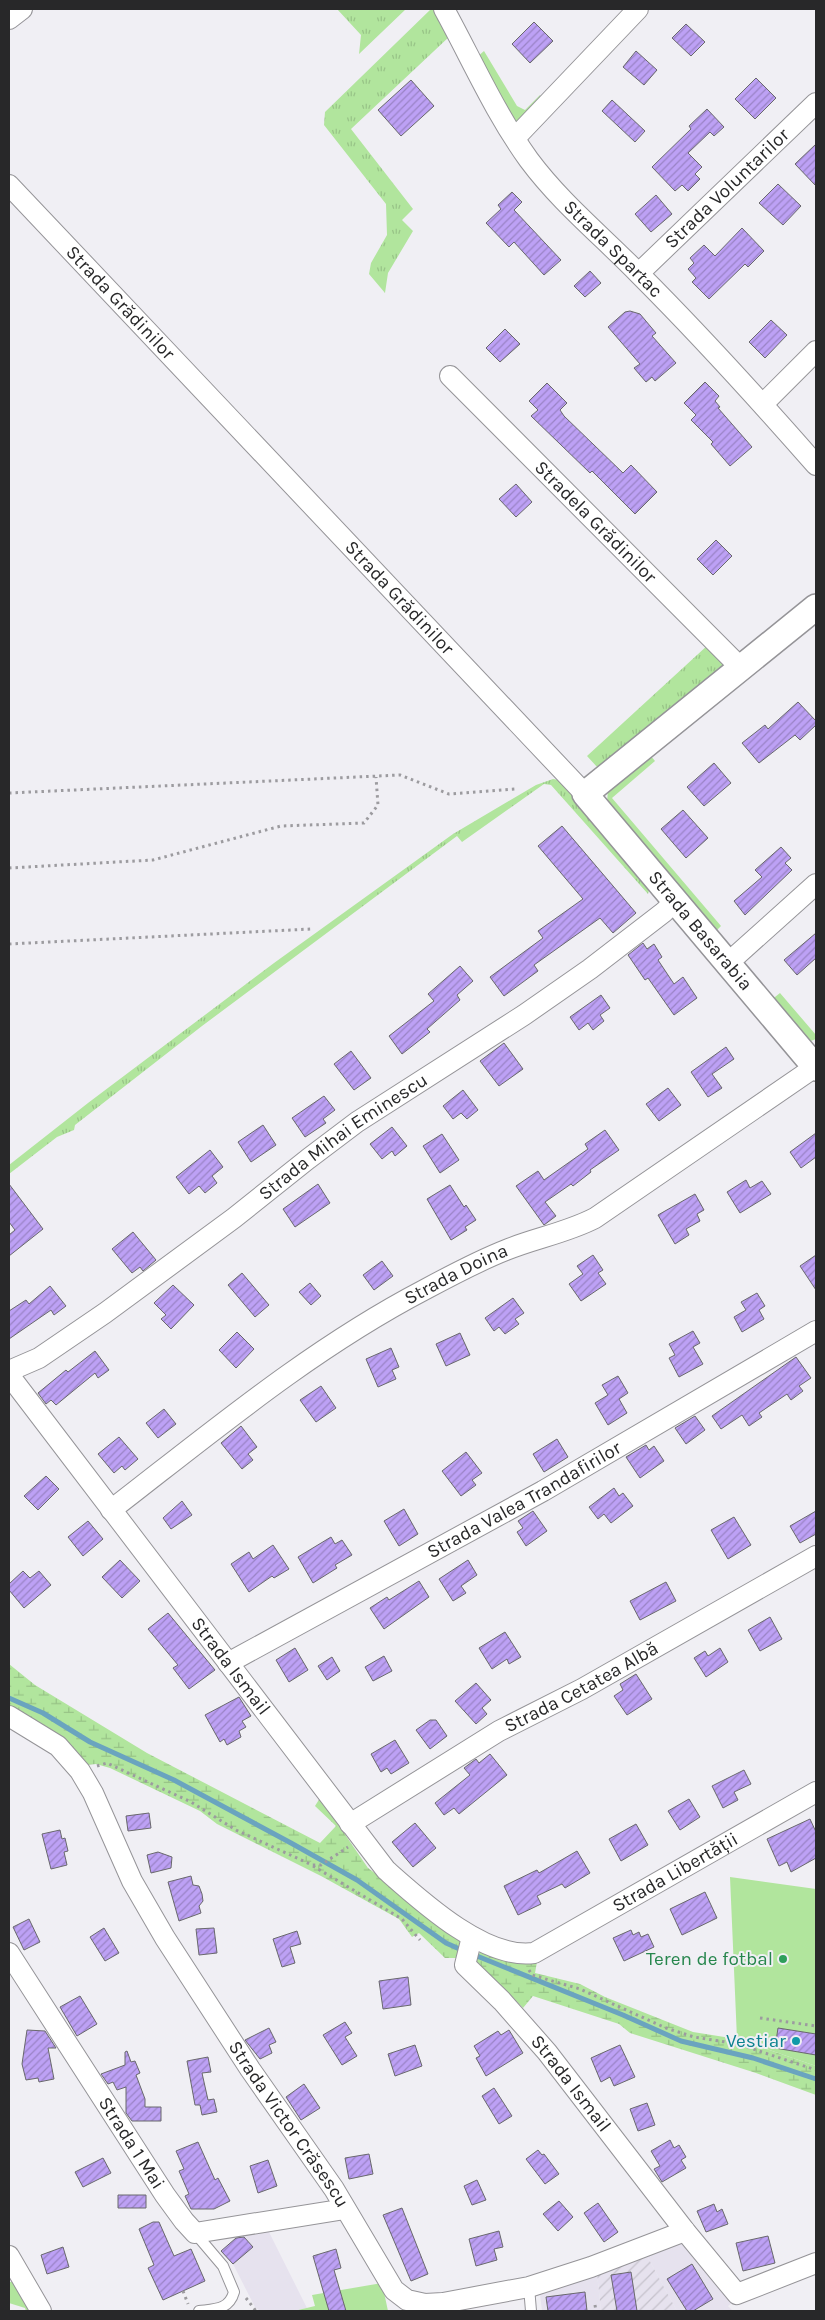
<svg xmlns="http://www.w3.org/2000/svg" width="825" height="2320" font-family="Karla,sans-serif">
<style>
.built{fill:#e6e2ee}
.industrial{fill:url(#industrial-furrows)}
.grass{fill:url(#grass-tufts)}
.wetland{fill:url(#wetland-marsh)}
.garden{fill:#b1e59d}
.lines{fill:none;stroke-linecap:round;stroke-linejoin:round}
.stream{stroke:#6aa4bf;stroke-width:5}
.building{fill:url(#building-hatch);stroke:#69686c}
.service-casing{stroke:#959498;stroke-width:12}
.minor-casing{stroke:#959498;stroke-width:22}
.tertiary-casing{stroke:#959498;stroke-width:28}
.path{stroke:#9c9b9f;stroke-width:3;stroke-dasharray:2.5 4;stroke-linecap:butt}
.service{stroke:#fff;stroke-width:10}
.minor{stroke:#fff;stroke-width:20}
.tertiary{stroke:#fff;stroke-width:25}
.leisure-dot{fill:#2e9e5b;stroke:#f0eff4;stroke-width:2}
.culture-dot{fill:#0f9aa8;stroke:#f0eff4;stroke-width:2}
.labels{text-anchor:middle;dominant-baseline:central;stroke-width:4;stroke-linejoin:round;paint-order:stroke}
.street-label{font-size:19px;fill:#282829;stroke:#f0eff4}
.leisure-label{font-size:19px;fill:#27864d;stroke:#f0eff4;text-anchor:end}
.culture-label{font-size:19px;fill:#0d838f;stroke:#f0eff4;text-anchor:end}
</style>
<defs>
<pattern id="industrial-furrows" width="10" height="10" patternUnits="userSpaceOnUse" patternTransform="scale(1.25)"><rect width="10" height="10" fill="#e6e2ee"/><path d="M-1 1l2-2M0 10L10 0M9 11l2-2" fill="none" stroke="#c5c2cc"/></pattern>
<pattern id="grass-tufts" width="24" height="20" patternUnits="userSpaceOnUse" patternTransform="scale(1.25)"><rect width="24" height="20" fill="#b1e59d"/><path d="M3 7l-1-3M5 7V3M7 7l1-3M15 17l-1-3M17 17v-4M19 17l1-3" fill="none" stroke="#98c487"/></pattern>
<pattern id="wetland-marsh" width="20" height="14" patternUnits="userSpaceOnUse" patternTransform="scale(1.25)"><rect width="20" height="14" fill="#b1e59d"/><path d="M1 5h8M5 5V1M11 12h8M15 12V8" fill="none" stroke="#98c487"/></pattern>
<pattern id="building-hatch" width="6" height="6" patternUnits="userSpaceOnUse" patternTransform="scale(1.25)"><rect width="6" height="6" fill="#bda1f5"/><path d="M-1 1l2-2M0 6l6-6M5 7l2-2" fill="none" stroke="#9a83c6"/></pattern>
</defs>
<rect width="100%" height="100%" fill="#f0eff4"/>
<!-- built -->
<path class="built" d="M267 2228 307 2308 294 2311H260L255 2307 233 2264 221 2251 241 2234Z
M672 2242 682 2244 696 2251 732 2303 728 2306 733 2311H677L646 2254Z
M597 2273 601 2311H542L540 2295Z"/>
<!-- industrial -->
<path class="industrial" d="M646 2254 677 2311H601L597 2273Z"/>
<!-- grass -->
<path class="grass" d="M337 9H406L359 54 361 35Z
M431 9H436L450 36 351 129 413 209 402 220 413 231 388 273 385 293 369 274 371 263 387 235 386 204 324 125 325 112Z
M709 644 725 665 604 767 598 768 587 756Z
M553 779 564 781 575 795 573 799 650 887 648 894 551 785 544 784 462 842 457 836 202 1026 75 1125 74 1130 57 1137 9 1174V1165L88 1103 274 963 453 834 536 785Z"/>
<!-- wetland -->
<path class="wetland" d="M9 1664 35 1685 147 1753 320 1843 336 1826 315 1806 320 1798 368 1868 459 1936 462 1945 460 1958H445L419 1933 412 1937 399 1919 321 1876 217 1824 200 1811 110 1768 96 1764 86 1765 9 1712Z
M481 1951H491L537 1962 535 1973 580 1984 605 1997 693 2032 737 2039 816 2066V2095L756 2073 630 2033 619 2024 533 1996 523 2008 502 1986 476 1966V1958Z"/>
<!-- garden -->
<path class="garden" d="M484 51 517 106 525 110 540 95 543 99 514 125 477 57Z
M650 755 655 761 612 798 721 926 715 932 607 803 608 789Z
M780 993 816 1035V1039L808 1042 770 1001Z
M730 1877 816 1889V2066L737 2039Z
M9 2282H14L36 2311H26L25 2308 9 2303Z
M382 2283 388 2311H294L315 2306 312 2295Z"/>
<g class="lines">
<!-- stream -->
<path class="stream" d="M9 1698 43 1713 90 1742 174 1780 291 1843 357 1880 446 1943 464 1951
M472 1954 623 2015 681 2041 753 2058 816 2079"/>
</g>
<!-- building -->
<path class="building" d="M534 22 553 41 530 63 512 44Z
M686 24 705 42 691 56 672 38Z
M636 51 657 70 644 85 623 67Z
M756 78 776 98 755 119 735 99Z
M411 80 434 106 401 136 378 110Z
M612 100 645 131 635 142 602 111Z
M707 109 724 127 714 136 710 132 688 153 702 167 695 174 700 179 688 191 682 185 675 191 652 167 691 129 689 126Z
M816 144V186L795 164Z
M778 184 801 206 783 225 759 203Z
M512 192 522 202 514 210 561 260 544 275 514 242 509 247 486 223 501 209 498 205Z
M656 195 672 214 651 232 635 214Z
M742 228 764 251 748 267 745 264 709 299 692 282 696 278 688 269 694 263 690 258 704 245 715 256Z
M590 271 601 283 585 297 574 286Z
M630 311 640 314 656 333 652 336 676 363 655 381 652 377 646 382 634 368 640 364 608 327 625 312Z
M771 320 787 335 765 358 749 342Z
M505 329 520 344 500 362 486 348Z
M705 382 719 396 715 401 720 407 718 408 752 447 730 466 711 444 713 442 691 420 696 415 684 403Z
M547 383 567 403 560 410 564 416 623 473 631 465 657 492 635 514 592 471 590 473 531 416 538 410 529 401Z
M516 484 532 502 516 517 499 499Z
M716 540 732 556 713 575 697 559Z
M798 702 816 721V725L800 740 795 735 759 763 742 743 765 725 768 729Z
M714 763 731 783 704 806 687 787Z
M683 810 708 838 686 858 661 829Z
M562 826 636 913 613 933 600 918 534 965 538 971 504 996 490 977 543 938 538 931 583 899 538 846Z
M781 847 791 858 785 863 792 870 745 915 734 901 762 877 755 870Z
M816 933V958L797 975 784 960Z
M643 943 647 949 654 944 662 957 658 960 674 984 683 977 697 998 674 1015 648 978 645 980 628 955Z
M460 966 473 981 457 995 460 1000 427 1029 430 1032 402 1054 389 1036 434 1001 428 994Z
M601 995 610 1008 600 1015 604 1021 593 1030 588 1023 579 1030 570 1017Z
M504 1043 523 1069 499 1086 480 1061Z
M726 1047 734 1059 712 1074 722 1088 708 1097 691 1072Z
M351 1051 371 1078 354 1090 334 1064Z
M668 1088 681 1105 659 1121 646 1104Z
M463 1090 478 1110 467 1119 461 1113 453 1119 443 1106Z
M324 1096 335 1110 323 1119 326 1123 305 1137 292 1118Z
M263 1125 276 1145 251 1162 238 1142Z
M392 1127 407 1146 395 1156 392 1151 382 1159 370 1144Z
M605 1130 619 1150 590 1170 591 1172 573 1186 571 1184 545 1202 556 1216 544 1225 516 1186 538 1171 544 1180 588 1149 585 1144Z
M816 1133V1157L801 1168 790 1152Z
M442 1134 459 1160 440 1173 423 1146Z
M210 1150 223 1167 212 1176 217 1183 205 1193 199 1186 189 1194 176 1177Z
M746 1180 750 1188 762 1181 771 1194 740 1213 727 1192Z
M9 1184 43 1229 9 1256V1235L15 1230 9 1222Z
M318 1184 330 1203 295 1227 283 1209Z
M450 1185 464 1207 466 1205 476 1220 465 1227 467 1230 451 1240 427 1199Z
M695 1194 704 1210 697 1214 700 1221 686 1229 689 1235 675 1244 658 1215Z
M133 1232 156 1260 143 1271 140 1267 132 1273 112 1249Z
M593 1255 603 1270 598 1273 606 1284 581 1301 569 1284 583 1274 577 1266Z
M816 1255V1290L800 1266Z
M382 1261 393 1276 374 1290 363 1275Z
M242 1273 269 1305 255 1317 228 1285Z
M310 1283 321 1296 311 1305 299 1292Z
M173 1285 194 1305 171 1329 161 1319 166 1315 154 1303Z
M50 1286 66 1306 54 1315 51 1310 9 1339V1311L26 1300 29 1304Z
M757 1293 765 1306 759 1310 764 1319 742 1332 734 1317 746 1310 741 1302Z
M513 1298 524 1313 515 1319 519 1324 505 1334 499 1327 494 1331 485 1318Z
M693 1331 700 1343 693 1347 703 1364 679 1377 669 1358 675 1355 669 1344Z
M237 1332 254 1349 236 1368 219 1350Z
M460 1333 470 1355 446 1366 436 1344Z
M391 1348 399 1367 392 1370 396 1379 378 1387 366 1359Z
M95 1351 109 1370 98 1378 95 1373 56 1405 51 1400 46 1404 38 1393 66 1370 68 1372Z
M796 1357 811 1378 799 1386 803 1391 791 1400 787 1394 759 1413 762 1417 749 1426 742 1415 721 1429 712 1416Z
M618 1376 628 1393 619 1399 627 1413 608 1425 595 1403 608 1395 602 1385Z
M321 1386 336 1408 316 1422 300 1400Z
M164 1409 176 1424 158 1438 146 1423Z
M695 1416 705 1430 686 1444 675 1428Z
M241 1426 257 1447 248 1454 253 1460 242 1469 221 1443Z
M119 1437 138 1459 125 1470 122 1466 114 1473 98 1454Z
M557 1439 568 1457 544 1472 533 1454Z
M646 1445 649 1450 654 1446 664 1461 640 1478 626 1457Z
M466 1452 482 1473 472 1480 476 1485 461 1496 442 1471Z
M46 1476 59 1489 38 1510 24 1496Z
M614 1488 619 1496 623 1493 633 1506 611 1523 604 1514 598 1519 589 1507Z
M182 1501 192 1515 171 1529 163 1518Z
M404 1509 418 1534 399 1546 384 1521Z
M533 1511 547 1531 526 1546 517 1532 523 1528 518 1521Z
M816 1511V1534L800 1543 790 1526Z
M734 1517 751 1545 728 1559 711 1530Z
M88 1521 103 1539 83 1556 68 1537Z
M331 1537 335 1544 342 1540 352 1555 335 1565 337 1568 313 1583 298 1557Z
M273 1545 289 1569 274 1578 272 1576 249 1592 231 1564 249 1552 253 1559Z
M120 1560 140 1581 122 1598 102 1577Z
M468 1560 477 1575 461 1586 466 1593 453 1601 439 1579Z
M23 1571 30 1578 39 1571 51 1585 24 1608 9 1590V1584Z
M419 1581 429 1597 384 1629 370 1608 387 1597 389 1600Z
M666 1582 676 1601 640 1620 630 1601Z
M168 1613 215 1670 189 1689 173 1668 178 1665 148 1629Z
M770 1617 782 1639 760 1651 748 1630Z
M505 1632 521 1657 509 1664 507 1659 492 1669 479 1648Z
M295 1648 308 1670 289 1682 276 1660Z
M720 1648 728 1662 706 1677 694 1658 705 1651 708 1656Z
M384 1656 392 1671 373 1681 365 1667Z
M332 1657 340 1671 327 1680 318 1666Z
M636 1674 652 1699 627 1715 614 1696 623 1690 620 1684Z
M476 1683 491 1700 482 1708 487 1714 476 1724 455 1701Z
M239 1697 251 1716 242 1721 246 1727 239 1731 241 1737 227 1745 224 1739 220 1742 205 1715Z
M430 1720H436L447 1736 430 1749 416 1730Z
M395 1740 409 1763 391 1774 387 1768 381 1772 371 1754Z
M490 1754 507 1775 459 1814 454 1808 444 1815 435 1803 470 1775 464 1768 476 1759 479 1763Z
M744 1770 751 1784 734 1792 738 1800 723 1808 712 1786Z
M689 1799 700 1817 680 1830 668 1811Z
M149 1813 151 1828 128 1831 126 1816Z
M810 1819 816 1832V1858L791 1872 787 1862 779 1866 767 1839Z
M415 1823 436 1848 413 1867 392 1842Z
M636 1824 648 1845 621 1861 609 1839Z
M60 1830 62 1839 65 1838 68 1851 64 1852 67 1865 51 1869 42 1834Z
M577 1851 590 1873 565 1888 562 1884 537 1896 541 1904 518 1915 504 1886 537 1870 539 1873Z
M158 1852 172 1857 171 1868 151 1873 147 1855Z
M191 1876 193 1885 199 1886 202 1894 203 1901 199 1906 201 1913 179 1921 168 1882Z
M705 1892 717 1918 682 1935 670 1909Z
M29 1919 40 1942 24 1950 13 1927Z
M104 1928 119 1953 105 1961 90 1937Z
M214 1928 217 1953 199 1955 196 1929Z
M631 1930 633 1935 639 1932 641 1937 648 1934 654 1947 624 1961 613 1938Z
M297 1931 301 1944 290 1947 295 1963 282 1967 273 1939Z
M408 1977 411 2005 383 2009 379 1981Z
M80 1996 97 2024 77 2036 60 2007Z
M345 2022 352 2033 345 2037 357 2056 342 2065 323 2035Z
M269 2028 276 2042 269 2045 272 2053 260 2059 245 2040Z
M778 2028 816 2034V2055L775 2048Z
M27 2030 45 2031 56 2048H48L54 2079 39 2082 38 2078 26 2080 22 2064Z
M509 2030 523 2053 486 2076 476 2058 480 2056 474 2046 498 2031 501 2035Z
M415 2045 422 2066 395 2076 388 2054Z
M620 2045 635 2077 614 2086 610 2077 601 2082 591 2058Z
M127 2051 131 2062 135 2061 140 2073 136 2075 145 2099V2107H161V2121H132L126 2113V2087L117 2090 113 2082 108 2084 101 2074 125 2065V2052Z
M208 2057 211 2072 202 2073 208 2100 214 2099 217 2112 202 2115 200 2105H195L187 2061Z
M304 2084 320 2108 301 2120 286 2097Z
M494 2088 512 2116 499 2124 482 2096Z
M647 2103 655 2125 638 2131 630 2109Z
M670 2140 674 2148 679 2145 686 2157 681 2160 686 2168 662 2182 654 2169 660 2166 651 2151Z
M198 2142 215 2180 218 2178 230 2201 214 2209H191L185 2196 189 2194 179 2171 184 2169 176 2151Z
M538 2150 542 2155 544 2154 559 2174 545 2184 526 2159Z
M369 2154 373 2174 349 2179 345 2158Z
M103 2158 111 2173 83 2187 75 2172Z
M268 2160 277 2186 258 2193 250 2166Z
M477 2180 486 2200 472 2205 464 2186Z
M118 2195H146V2208H118Z
M559 2201 573 2217 558 2231 543 2214Z
M598 2203 618 2232 604 2242 584 2213Z
M714 2204 717 2212 722 2209 728 2224 706 2232 697 2211Z
M402 2208 428 2274 411 2281 383 2215Z
M153 2222H159L174 2256 191 2249 205 2281 163 2300 148 2268 154 2265 139 2229Z
M499 2231 503 2247 494 2249 497 2260 476 2266 469 2239Z
M768 2236 775 2263 743 2271 736 2243Z
M244 2237 253 2247 233 2264 221 2251 236 2238Z
M63 2247 69 2267 47 2274 41 2255Z
M336 2249 341 2268 334 2270 346 2311H329L313 2256Z
M692 2264 713 2299 693 2311H687L667 2279Z
M631 2272 637 2311H617L611 2275Z
M585 2292 587 2311H548L546 2297Z"/>
<g class="lines">
<defs>
<path id="service" d="M195 2233 223 2266 234 2292C229 2310 215 2309 199 2311
M529 2287 531 2311"/>
<g id="minor">
<path id="s1" d="M444 9C472 60 495 113 529 160 561 203 602 236 639 274 700 335 759 400 816 465"/>
<path d="M9 19 22 9"/>
<path d="M515 138 638 9"/>
<path id="s2" d="M9 185 585 794"/>
<path id="s3" d="M639 273 816 103"/>
<path id="s4" d="M450 376 741 668"/>
<path d="M763 404 816 351"/>
<path d="M728 963 816 884"/>
<path id="s5" d="M9 1371 39 1358 105 1313 234 1218 308 1159 357 1122 524 1015 590 969 664 912 675 901"/>
<path id="s6" d="M9 1375 386 1870C421 1901 485 1960 534 1953L816 1792"/>
<path id="s7" d="M111 1510C212 1432 311 1349 424 1290 450 1276 478 1261 506 1250 535 1238 566 1233 595 1218L815 1067"/>
<path id="s8" d="M228 1663 543 1491 816 1331"/>
<path id="s9" d="M9 1716 58 1746 80 1771 93 1793 132 1881 165 1938 250 2069 334 2189 394 2290 407 2300 425 2304 443 2303 529 2287 591 2267 685 2231"/>
<path id="s10" d="M350 1824 499 1731 582 1689 816 1556"/>
<path id="s11" d="M472 1937 465 1965 502 2001 547 2052 685 2231 737 2294 816 2263"/>
<path id="s12" d="M9 1953 165 2195 184 2221 195 2233 345 2209"/>
<path d="M9 2256 41 2311"/>
</g>
<g id="tertiary">
<path id="s13" d="M816 607 585 794 816 1068"/>
</g>
</defs>
<!-- service casing -->
<use href="#service" class="service-casing"/>
<!-- minor casing -->
<use href="#minor" class="minor-casing"/>
<!-- tertiary casing -->
<use href="#tertiary" class="tertiary-casing"/>
<!-- path -->
<path class="path" d="M9 793 400 775 449 794 515 789
M9 868 153 860 281 826 364 823 378 805 376 777
M9 944 311 929
M97 1766 107 1763 191 1802 236 1830 312 1865H321L348 1847
M313 1866 402 1919 420 1940
M529 1970 532 1975 580 1989 666 2028 694 2037 738 2044 816 2070
M760 2018 816 2026
M183 2291 188 2304
M246 2298 256 2311
M595 2305 596 2311"/>
<!-- service -->
<use href="#service" class="service"/>
<!-- minor -->
<use href="#minor" class="minor"/>
<!-- tertiary -->
<use href="#tertiary" class="tertiary"/>
</g>
<!-- markers -->
<circle class="leisure-dot" cx="783" cy="1959" r="5"/>
<circle class="culture-dot" cx="796" cy="2041" r="5"/>
<g class="labels">
<!-- street labels -->
<g class="street-label">
<text stroke="none"><textPath href="#s3" startOffset="122">Strada Voluntarilor</textPath></text>
<text stroke="none"><textPath href="#s1" startOffset="296">Strada Spartac</textPath></text>
<text stroke="none"><textPath href="#s2" startOffset="162">Strada Grădinilor</textPath></text>
<text stroke="none"><textPath href="#s4" startOffset="206">Stradela Grădinilor</textPath></text>
<text stroke="none"><textPath href="#s2" startOffset="568">Strada Grădinilor</textPath></text>
<text stroke="none"><textPath href="#s13" startOffset="476">Strada Basarabia</textPath></text>
<text stroke="none"><textPath href="#s5" startOffset="409">Strada Mihai Eminescu</textPath></text>
<text stroke="none"><textPath href="#s7" startOffset="419">Strada Doina</textPath></text>
<text stroke="none"><textPath href="#s8" startOffset="338">Strada Valea Trandafirilor</textPath></text>
<text stroke="none"><textPath href="#s6" startOffset="366">Strada Ismail</textPath></text>
<text stroke="none"><textPath href="#s10" startOffset="269">Strada Cetatea Albă</textPath></text>
<text stroke="none"><textPath href="#s6" startOffset="959">Strada Libertății</textPath></text>
<text stroke="none"><textPath href="#s11" startOffset="188">Strada Ismail</textPath></text>
<text stroke="none"><textPath href="#s9" startOffset="502">Strada Victor Crăsescu</textPath></text>
<text stroke="none"><textPath href="#s12" startOffset="226">Strada 1 Mai</textPath></text>
</g>
<!-- leisure labels -->
<g class="leisure-label">
<text x="773" y="1959">Teren de fotbal</text>
</g>
<!-- culture labels -->
<g class="culture-label">
<text x="786" y="2041">Vestiar</text>
</g>
</g>
<!-- border -->
<rect width="825" height="2320" fill="none" stroke="#282829" stroke-width="20"/>
</svg>
